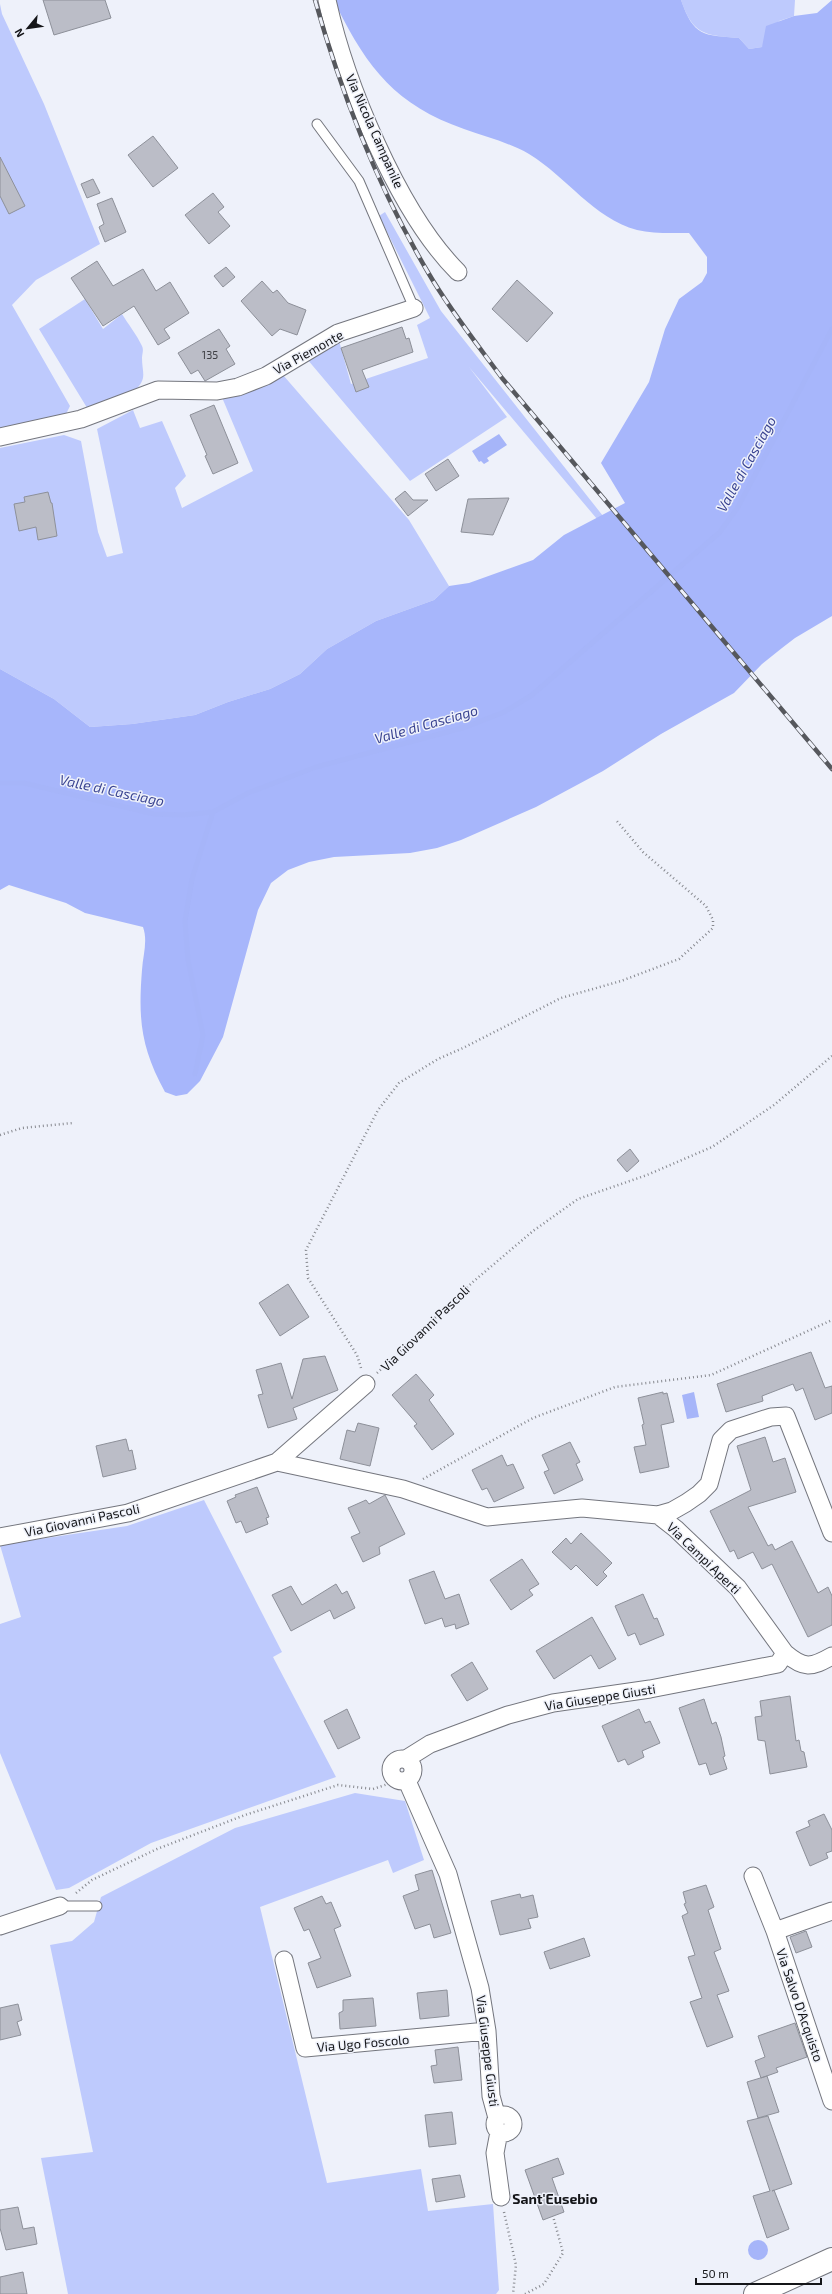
<svg xmlns="http://www.w3.org/2000/svg" width="832" height="2294" font-family="'Exo 2',sans-serif">
<style>
.green{fill:#becafd}
.forest{fill:#a7b6fb}
.water{fill:#a6b5f9}
.lines{fill:none;stroke-linecap:round;stroke-linejoin:round}
.stream{stroke:#a6b5f9;stroke-width:5}
.building{fill:#bbbdc7;stroke:#8d9099}
.service-casing{stroke:#74767e;stroke-width:11}
.minor-casing{stroke:#74767e;stroke-width:19}
.tertiary-casing{stroke:#74767e;stroke-width:24}
.path{stroke:#87898f;stroke-width:2.5;stroke-dasharray:1 3;stroke-linecap:butt}
.service{stroke:#fff;stroke-width:9}
.minor{stroke:#fff;stroke-width:17}
.tertiary{stroke:#fff;stroke-width:22}
.rail-casing{stroke:#56585d;stroke-width:4.5}
.rail{stroke:#eef1fa;stroke-width:3;stroke-dasharray:9;stroke-linecap:butt}
.labels{text-anchor:middle;dominant-baseline:central;stroke-width:3;stroke-linejoin:round;paint-order:stroke}
.number-label{font-size:11px;fill:#3e3f44}
.street-label{font-size:13px;fill:#141518;stroke:#eef1fa}
.water-label{font-size:14px;font-style:italic;fill:#3a4492;stroke:#eef1fa}
.neighbourhood-label{font-size:14px;font-weight:bold;fill:#141518;stroke:#eef1fa}
</style>
<rect width="100%" height="100%" fill="#eef1fa"/>
<!-- green -->
<path class="green" d="M681 0H795L794 16 779 21 762 47 749 49 739 38C704 35 693 35 681 0Z
M0 4 2 14 44 104 100 244 36 280 12 305 70 406 64 418 0 434Z
M385 212 441 311 603 516 597 519 469 367 507 417 410 481 307 359 338 337 351 384 428 358 417 325 430 318 379 216Z
M85 299 103 329 122 314C128 324 137 335 142 346 144 350 142 354 142 358 142 373 148 379 134 391L89 411 39 329Z
M283 375 409 520 449 586 434 600 376 621 327 649 300 674 270 689 228 702 195 715 132 724 90 727 54 699 0 669V448L64 435 81 441 98 532 107 557 123 553 97 429 133 410 140 428 162 421 186 476 175 488 182 508 253 471 221 395Z
M204 1500 282 1652 273 1657 336 1777 151 1843 69 1888 56 1890 0 1753V1624L21 1617 0 1545 127 1526Z
M355 1793 405 1801 424 1860 393 1873 388 1860 260 1907 327 2183 421 2169 428 2211 493 2204 499 2290 496 2294H68L41 2158 93 2152 50 1945 72 1941 94 1922 101 1897 235 1828Z"/>
<!-- forest -->
<path class="forest" d="M336 0H681C694 37 703 35 739 38L749 49 762 47 766 26 794 16 817 13 832 0V616L795 638 782 648 762 664 734 693 661 734 603 771 536 807 461 840 437 848 410 853 334 857 309 862 288 870 271 883 258 910 223 1037 200 1081 187 1094 176 1096 165 1092C141 1048 138 1020 142 970 143 955 148 941 143 927L85 913 66 903 9 885 0 890V669L54 699 90 727 132 724 195 715 228 702 270 689 300 674 327 649 376 621 434 600 449 586 469 583 533 560 564 535 625 503 601 463 649 382 665 329 679 299 702 282 707 273V257L689 233C672 233 653 234 637 230 593 218 567 177 529 154 508 142 486 137 464 129 396 105 368 69 337 7Z"/>
<!-- water -->
<path class="water" d="M499 434 507 445 487 458 489 461 484 464 481 461 479 462 472 451Z
M694 1392 699 1417 687 1419 682 1395Z
M748 2250a10 10 0 1 1 20 0a10 10 0 1 1-20 0Z"/>
<g class="lines">
<!-- stream -->
<path class="stream" d="M0 783H24L154 814 183 815 213 812 248 793 316 767 466 727 504 712 532 695 720 532 738 507 832 329
M195 1074 203 1035 188 960 185 921 192 879 213 812"/>
</g>
<!-- building -->
<path class="building" d="M43 0H105L111 18 54 35Z
M153 136 178 168 153 187 128 155Z
M0 157 25 206 9 214 0 196Z
M93 179 100 193 87 198 81 184Z
M213 193 224 207 218 212 230 226 209 244 185 215Z
M112 198 126 232 105 242 99 227 104 224 97 204Z
M97 261 113 286 143 269 156 291 170 282 189 313 164 329 170 338 158 345 134 306 103 326 71 278Z
M226 267 235 277 223 287 214 276Z
M517 280 553 313 527 342 492 309Z
M262 281 273 293 277 290 288 303 306 310 297 335 280 329 272 336 241 301Z
M402 327 406 339 409 338 413 352 362 370 369 387 356 392 341 348Z
M219 329 230 346 226 349 235 364 205 381 198 370 191 374 178 353Z
M214 405 238 463 213 474 205 456 207 455 190 415Z
M448 459 459 476 436 491 425 474Z
M405 491 413 500H428L408 516 395 499Z
M48 492 51 503H52L57 536 38 540 36 527 19 531 14 504 25 502 24 497Z
M509 498 493 535 461 532 468 499Z
M630 1149 639 1161 627 1172 617 1160Z
M288 1284 309 1317 280 1336 259 1303Z
M811 1352 825 1388 832 1386V1413L815 1420 803 1388 796 1391 793 1384 762 1396 763 1401 726 1412 717 1384Z
M325 1356 338 1390 293 1408 297 1419 268 1428 258 1395 263 1394 256 1370 281 1363 292 1399 303 1359Z
M416 1374 434 1395 429 1400 454 1434 432 1450 414 1426 417 1424 392 1395Z
M663 1392V1394L667 1393 674 1422 661 1425 669 1467 640 1473 634 1447 646 1445 642 1425 644 1424 638 1398Z
M358 1423 379 1428 370 1466 340 1459 347 1430 355 1432Z
M765 1437 773 1462 785 1458 796 1492 748 1507 768 1546 772 1544 775 1550 792 1541 818 1593 828 1587 832 1596V1625L808 1637 772 1564 762 1569 753 1552 738 1559 734 1550 730 1552 710 1511 751 1490 737 1446Z
M126 1439 129 1451 132 1450 136 1469 103 1477 96 1446Z
M570 1442 580 1462 576 1464 583 1480 554 1494 544 1472 549 1470 542 1455Z
M502 1455 507 1466 513 1464 524 1488 494 1502 487 1488 482 1490 472 1470Z
M257 1487 269 1517 266 1518 268 1524 246 1533 241 1521 236 1523 227 1501 236 1497 235 1495Z
M385 1495 405 1534 379 1547 380 1554 363 1562 351 1537 360 1533 348 1508 366 1500 369 1504Z
M581 1533 612 1563 603 1572 607 1576 597 1586 576 1565 571 1570 552 1552 566 1538 571 1544Z
M522 1559 539 1584 529 1590 533 1595 511 1610 490 1580Z
M434 1571 445 1599 459 1594 469 1624 456 1629 455 1624 445 1627 442 1618 425 1624 409 1580Z
M336 1584 342 1594 347 1591 355 1608 334 1619 330 1610 291 1631 272 1595 291 1586 302 1605Z
M643 1594 654 1619 657 1618 664 1635 640 1645 635 1633 628 1636 615 1606Z
M592 1617 616 1659 599 1669 591 1655 554 1679 536 1651Z
M472 1662 488 1689 467 1701 451 1675Z
M790 1696 796 1741 799 1740 801 1751 804 1752 807 1767 770 1774 765 1741 758 1740 755 1717 762 1716 760 1701Z
M704 1699 712 1724 716 1722 721 1737 725 1756 723 1757 727 1769 710 1775 706 1763 699 1765 679 1708Z
M347 1709 360 1738 338 1749 324 1721Z
M639 1709 645 1723 650 1721 660 1743 642 1751 644 1757 628 1765 625 1759 618 1762 602 1726Z
M824 1814 832 1830V1851L826 1853 828 1858 810 1866 796 1832 810 1826 808 1821Z
M432 1870 451 1933 434 1938 430 1924 415 1929 403 1896 419 1890 415 1875Z
M706 1885 714 1907 708 1910 721 1949 714 1952 729 1991 717 1995 733 2037 707 2047 690 2002 702 1998 688 1957 695 1955 682 1916 688 1913 684 1904 686 1903 683 1892Z
M520 1894 521 1898 533 1895 538 1917 528 1919 531 1928 500 1935 491 1901Z
M322 1896 326 1904 331 1902 341 1926 334 1929 351 1976 317 1988 308 1963 321 1958 309 1929 304 1931 294 1908Z
M806 1931 812 1947 796 1953 790 1937Z
M584 1938 590 1956 550 1969 544 1952Z
M447 1990 449 2016 420 2019 417 1993Z
M373 1998 376 2026 340 2029 339 2013 343 2011V2000Z
M18 2004 22 2020 17 2022 21 2035 0 2040V2008Z
M795 2023 807 2057 776 2068 778 2072 761 2078 755 2061 765 2057 758 2036Z
M458 2047 462 2080 434 2083 431 2066 437 2065 435 2050Z
M767 2076 779 2112 758 2118 747 2082Z
M452 2112 456 2144 429 2147 425 2115Z
M768 2116 792 2184 772 2191 774 2190 789 2229 767 2238 753 2196 770 2191 747 2121Z
M558 2158 564 2174 552 2178 564 2212 543 2220 525 2170Z
M460 2175 465 2197 436 2202 432 2179Z
M18 2207 23 2229 34 2227 37 2244 6 2250 0 2228V2210Z
M23 2272 27 2294H0V2277Z"/>
<g class="lines">
<defs>
<path id="service" d="M317 124 359 181 414 308
M60 1906H97"/>
<path id="minor" d="M327 0C345 82 398 212 458 272
M0 437 81 419 158 390 217 391 238 387 266 376 338 333 414 308
M277 1462 403 1489 487 1517 582 1508 658 1515 672 1511 686 1503 699 1494 709 1484 721 1440 731 1430 771 1417 786 1416 832 1533
M658 1515 676 1529 738 1588 785 1653
M0 1537 128 1513 277 1462 366 1384
M391 1770a11 11 0 1 1 22 0a11 11 0 1 1-22 0Z
M406 1759 430 1744 508 1715 553 1703 650 1689 778 1664 785 1653C804 1669 811 1668 832 1656
M407 1781 448 1874 480 1988 487 2031 491 2096 497 2118
M753 1876 775 1931 832 2101
M0 1926 60 1906
M775 1931 832 1911
M284 1960 305 2048 487 2031
M495 2124a9 9 0 1 1 18 0a9 9 0 1 1-18 0Z
M499 2132 495 2153 501 2197"/>
<path id="tertiary" d="M755 2294 832 2259"/>
</defs>
<!-- service casing -->
<use href="#service" class="service-casing"/>
<!-- minor casing -->
<use href="#minor" class="minor-casing"/>
<!-- tertiary casing -->
<use href="#tertiary" class="tertiary-casing"/>
<!-- path -->
<path class="path" d="M0 1135 22 1128 73 1123
M361 1368 357 1355 308 1278 306 1250 378 1110 399 1083 438 1059 463 1048 561 998 621 981 679 959 713 928V920L706 906 643 852 616 820
M377 1373 474 1281 533 1231 578 1199 647 1175 712 1147 774 1105 832 1056
M423 1479 533 1418 615 1387 711 1375 832 1320
M76 1893 92 1880 157 1849 245 1815 338 1785 373 1789 391 1783
M504 2212 516 2265 513 2294
M525 2294 544 2284 563 2253 553 2216"/>
<!-- service -->
<use href="#service" class="service"/>
<!-- minor -->
<use href="#minor" class="minor"/>
<!-- tertiary -->
<use href="#tertiary" class="tertiary"/>
<defs>
<path id="rail" d="M315 0C342 96 378 188 429 274 450 310 477 344 502 378L832 769"/>
</defs>
<!-- rail casing -->
<use href="#rail" class="rail-casing"/>
<!-- rail -->
<use href="#rail" class="rail"/>
</g>
<g class="labels">
<!-- number labels -->
<g class="number-label">
<text x="210" y="354">135</text>
</g>
<!-- street labels -->
<g class="street-label">
<text transform="translate(375 131) rotate(66)">Via Nicola Campanile</text>
<text transform="translate(308 352) rotate(-29)">Via Piemonte</text>
<text transform="translate(425 1328) rotate(-44)">Via Giovanni Pascoli</text>
<text transform="translate(82 1520) rotate(-12)">Via Giovanni Pascoli</text>
<text transform="translate(704 1558) rotate(44)">Via Campi Aperti</text>
<text transform="translate(600 1697) rotate(-9)">Via Giuseppe Giusti</text>
<text transform="translate(800 2005) rotate(71)">Via Salvo D'Acquisto</text>
<text transform="translate(363 2043) rotate(-5)">Via Ugo Foscolo</text>
<text transform="translate(488 2051) rotate(83)">Via Giuseppe Giusti</text>
</g>
<!-- water labels -->
<g class="water-label">
<text transform="translate(746 464) rotate(-61)">Valle di Casciago</text>
<text transform="translate(426 724) rotate(-16)">Valle di Casciago</text>
<text transform="translate(112 790) rotate(12)">Valle di Casciago</text>
</g>
<!-- neighbourhood labels -->
<g class="neighbourhood-label">
<text x="555" y="2198">Sant'Eusebio</text>
</g>
</g>
<!-- north arrow -->
<g transform="translate(28 28) rotate(241)" stroke="#eef1fa" stroke-width="3" paint-order="stroke">
<path d="M0-3L7 15L0 10L-7 15Z" fill="#141518"/>
<text y="-6" font-size="11" font-weight="bold" text-anchor="middle" fill="#141518">N</text>
</g>
<!-- scale -->
<path d="M696 2278v6h125v-6" fill="none" stroke="#141518" stroke-width="2"/>
<text x="702" y="2278" font-size="12" fill="#141518" stroke="#eef1fa" stroke-width="3" paint-order="stroke">50 m</text>
</svg>
